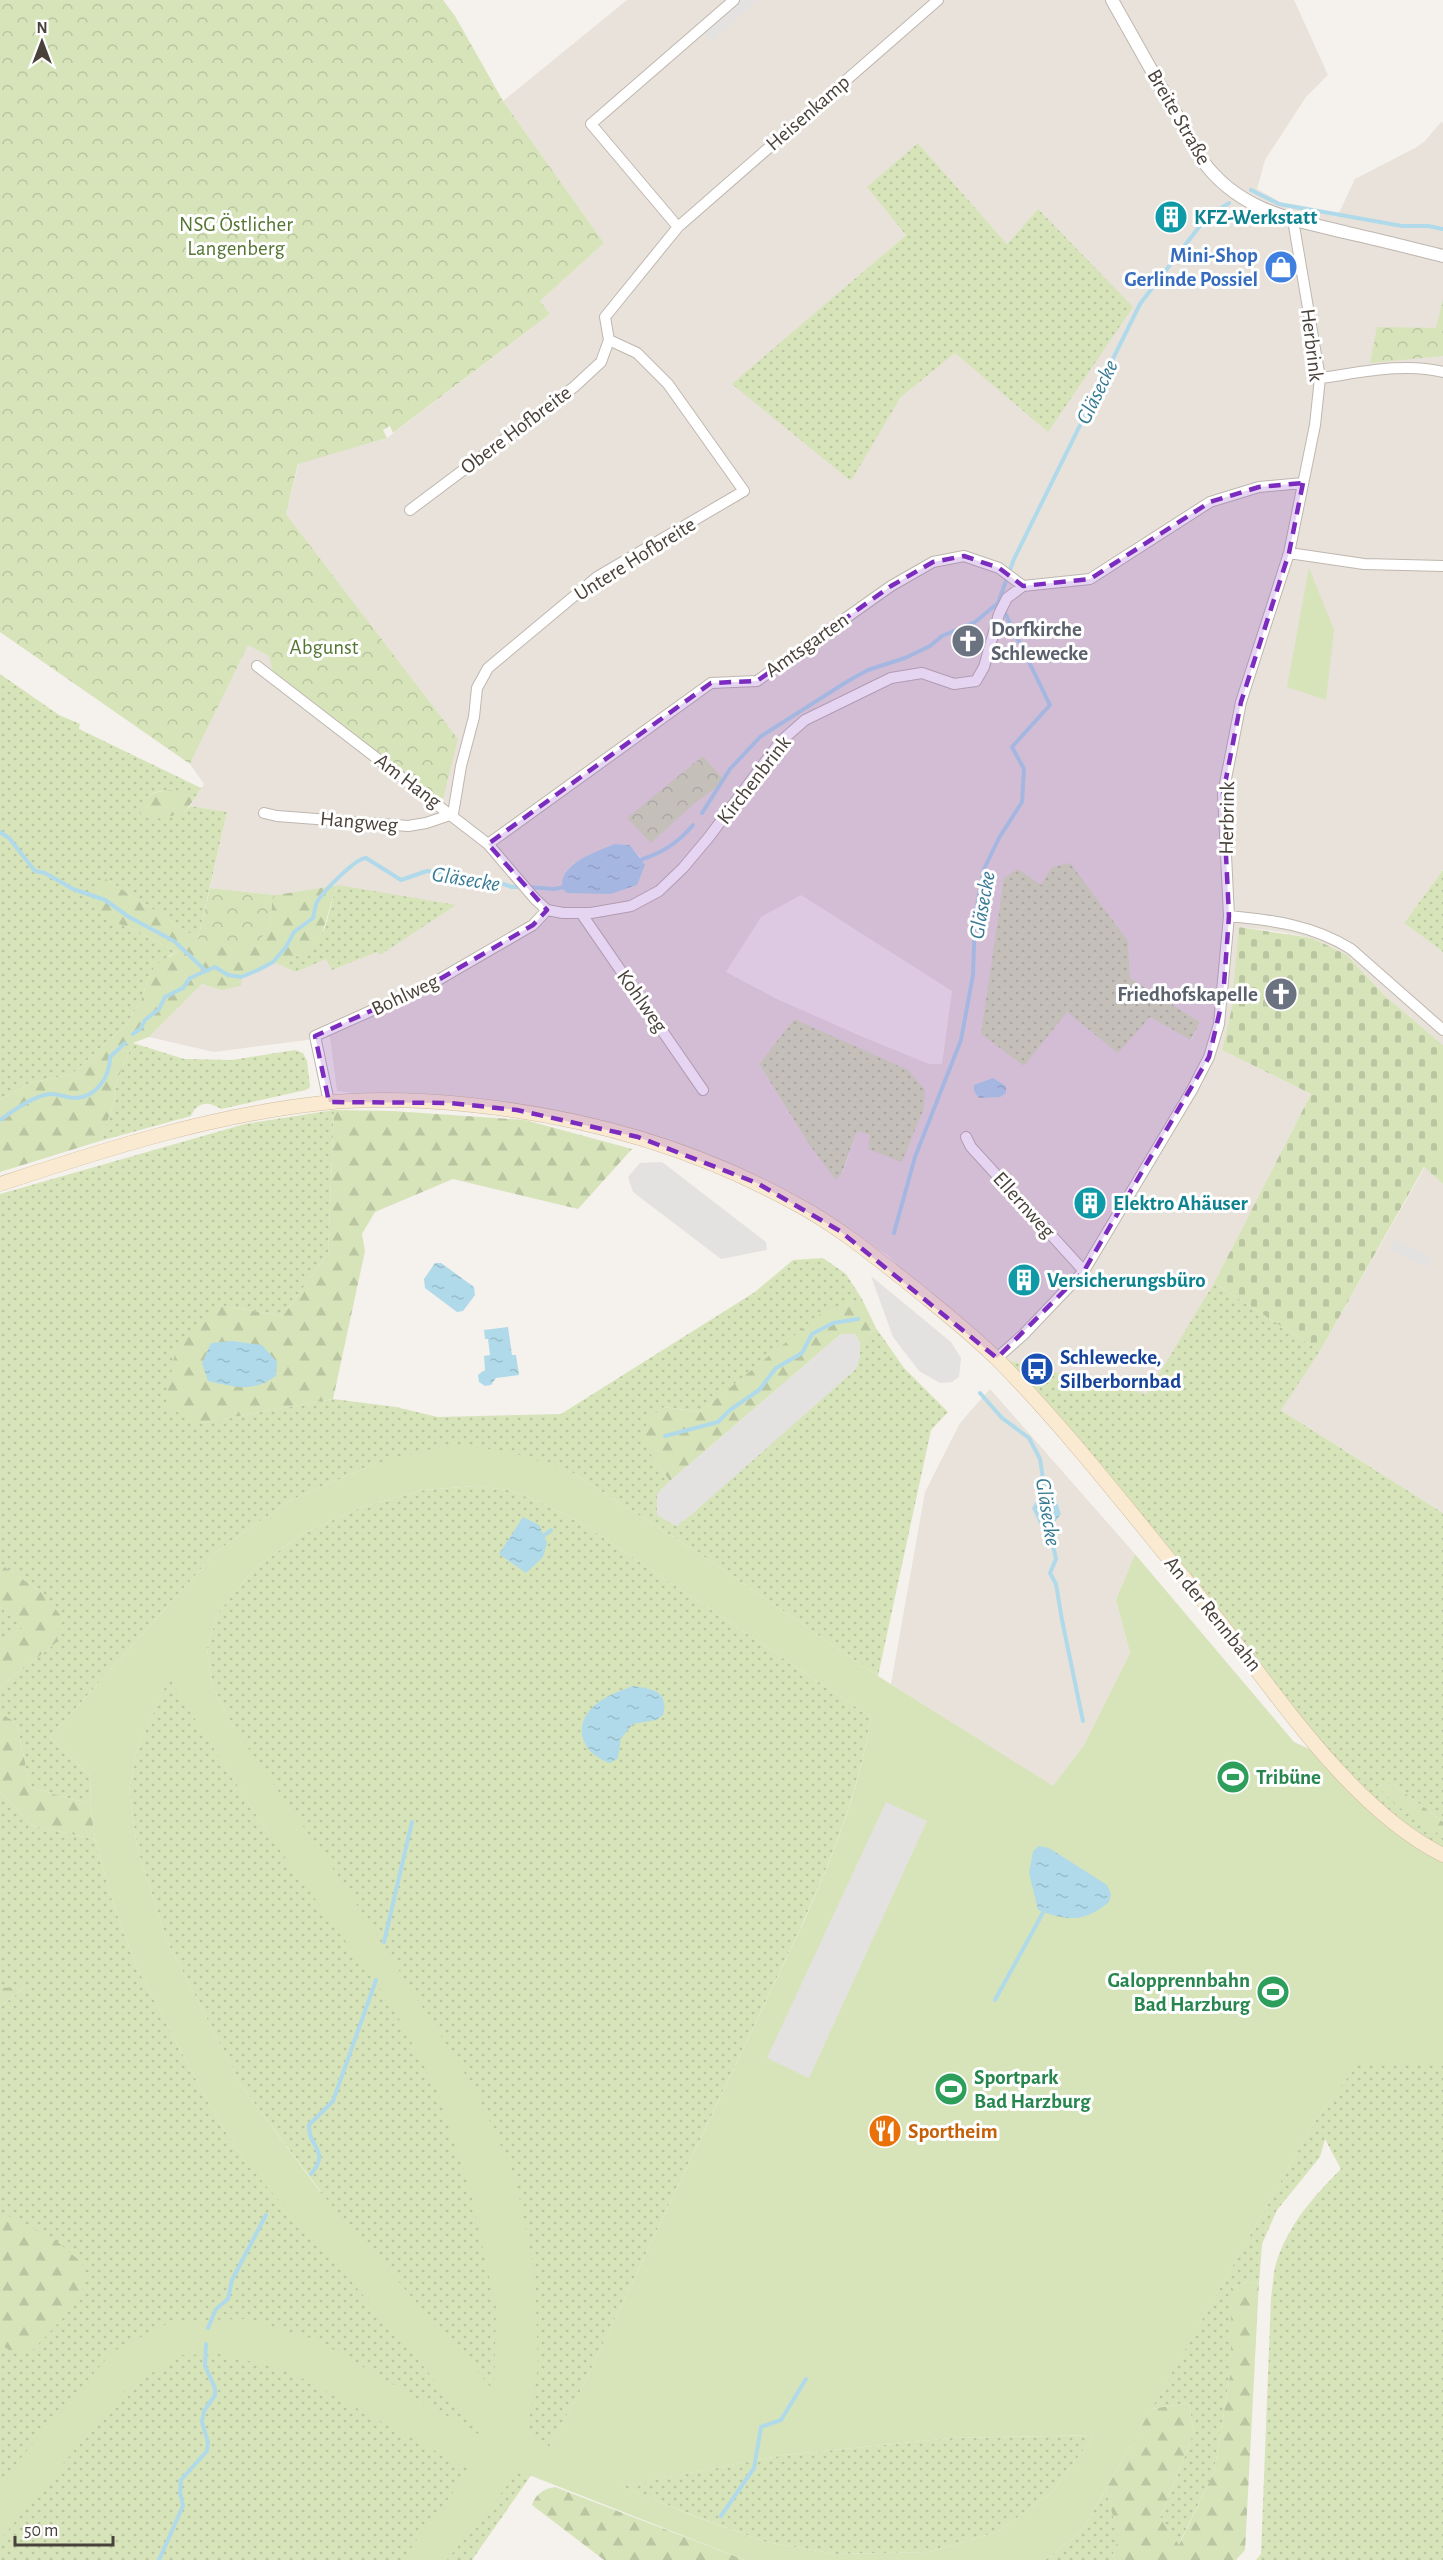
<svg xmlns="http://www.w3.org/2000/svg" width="1443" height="2560" font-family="'Alegreya Sans',sans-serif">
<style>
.residential{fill:#e8e2db;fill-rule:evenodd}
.grass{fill:url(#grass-dots)}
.forest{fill:url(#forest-firs)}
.cemetery{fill:url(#cemetery-stones)}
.park{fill:url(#park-crowns)}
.garden{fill:#d7e4ba;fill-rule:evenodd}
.parking{fill:#e4e2e0}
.water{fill:url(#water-ripples)}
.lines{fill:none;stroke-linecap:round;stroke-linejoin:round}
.stream{stroke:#b0daea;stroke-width:4}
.minor-casing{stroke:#bfb7af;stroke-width:12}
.tertiary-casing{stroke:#bfb7af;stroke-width:14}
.secondary-casing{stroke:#cfbda1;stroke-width:15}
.minor{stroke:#fff;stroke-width:10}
.tertiary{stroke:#fff;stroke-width:12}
.secondary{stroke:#faead1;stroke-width:14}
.marked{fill:#7b2cbf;fill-opacity:0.2;stroke:#7b2cbf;stroke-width:4.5;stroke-dasharray:12 8;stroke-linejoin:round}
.labels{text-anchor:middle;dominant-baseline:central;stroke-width:6;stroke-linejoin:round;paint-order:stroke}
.street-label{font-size:21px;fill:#49413a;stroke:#fff}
.culture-label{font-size:21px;font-weight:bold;fill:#0d838f;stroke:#fff;text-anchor:start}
.park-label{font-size:21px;fill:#557632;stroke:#fff}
.shop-label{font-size:21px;font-weight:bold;fill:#366cbe;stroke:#fff;text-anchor:end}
.worship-label{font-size:21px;font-weight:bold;fill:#5b616d;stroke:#fff;text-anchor:start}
.transit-label{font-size:21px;font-weight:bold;fill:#164399;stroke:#fff;text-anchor:start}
.leisure-label{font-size:21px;font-weight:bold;fill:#27864d;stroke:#fff;text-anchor:start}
.food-label{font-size:21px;font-weight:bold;fill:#c56008;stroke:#fff;text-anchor:start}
.water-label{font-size:22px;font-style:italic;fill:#367a94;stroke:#fff}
</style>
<defs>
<pattern id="grass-dots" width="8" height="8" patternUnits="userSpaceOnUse" patternTransform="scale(1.5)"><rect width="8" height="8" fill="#d7e4ba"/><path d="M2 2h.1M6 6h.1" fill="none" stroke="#bac5a1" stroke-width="1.8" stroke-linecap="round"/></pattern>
<pattern id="forest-firs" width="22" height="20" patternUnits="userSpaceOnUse" patternTransform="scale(1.5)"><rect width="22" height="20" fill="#d7e4ba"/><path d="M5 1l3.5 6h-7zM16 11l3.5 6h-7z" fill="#bac5a1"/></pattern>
<pattern id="cemetery-stones" width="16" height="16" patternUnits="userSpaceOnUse" patternTransform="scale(1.5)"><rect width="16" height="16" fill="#d7e4ba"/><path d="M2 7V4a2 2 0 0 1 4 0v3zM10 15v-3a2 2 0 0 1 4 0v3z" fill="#bac5a1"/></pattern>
<pattern id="park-crowns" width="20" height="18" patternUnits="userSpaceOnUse" patternTransform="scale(1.5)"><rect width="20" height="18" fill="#d7e4ba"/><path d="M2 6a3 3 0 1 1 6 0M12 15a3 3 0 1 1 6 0" fill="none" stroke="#bac5a1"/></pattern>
<pattern id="water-ripples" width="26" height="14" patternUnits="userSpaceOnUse" patternTransform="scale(1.5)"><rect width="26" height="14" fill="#b0daea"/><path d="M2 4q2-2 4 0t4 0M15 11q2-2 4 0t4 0" fill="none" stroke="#99bcc9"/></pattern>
</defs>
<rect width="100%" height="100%" fill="#f5f1ec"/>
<!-- residential -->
<path class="residential" d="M627 0H1294L1328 75 1306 97 1265 160 1257 189 1280 202 1337 217 1355 179 1415 148 1424 142 1442 121 1443 125V870L1404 923 1443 952V1045L1384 995 1347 955 1312 938 1282 932 1240 927 1231 1012 1222 1050 1311 1094 1214 1283 1148 1395 997 1358 887 1255 792 1195 697 1158 517 1110 337 1091 330 1037 214 1052 149 1037 202 984 221 990 273 962 296 972 326 958 332 970 377 952 338 885 276 895 210 888 227 812 190 806 204 784 190 764 248 644 457 738 286 514 299 463 387 438 550 314 540 301 604 243 503 101ZM918 143 1007 244 1038 209 955 353 900 398 733 384 907 234ZM703 756 725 781 695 802ZM614 844 630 845 642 859 565 872 574 863ZM1069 863 1128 941 1130 978 1200 1022 1192 1040 1150 1017 1067 1012ZM801 895 952 991 942 1064H929L863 1037 777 999 726 972 761 917ZM794 1019 901 1161 870 1135 857 1131 843 1173 808 1143 759 1064Z
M1425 1167 1443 1184V1513L1280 1409 1320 1351Z
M990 1389 1135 1554 1116 1600 1130 1653 1084 1745 1053 1787 891 1684 925 1492 960 1423Z"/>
<!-- grass -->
<path class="grass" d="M918 143 1007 244 1038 209 1133 307 1048 432 955 353 900 398 851 481 732 384 906 235 867 187Z
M0 674 59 715 80 724 79 729 201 788 195 798C172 791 152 782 139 809L184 813 190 806 227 812 198 939 106 879V919L130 928 177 952 170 955 149 976 141 1001 126 1025 72 1074 30 1083 0 1100Z
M1070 863 1128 941 1130 978 1200 1022 1191 1040 1150 1017 1118 1053 1067 1012 1024 1066 981 1034 1004 878 1018 869 1041 885 1052 867Z
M1443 870V952L1404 923Z
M338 885 456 905 380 955 377 952 332 970 326 959 296 972 282 966C298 955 316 946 325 927 330 913 331 899 338 885Z
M794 1019 908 1070 925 1090 924 1108 902 1162 868 1149 870 1135 857 1131 842 1173 836 1180 808 1143 759 1064Z
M133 1043 184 1059 232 1060 295 1050 303 1053 307 1061 310 1087 306 1090 221 1109C209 1101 197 1101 191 1116L100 1141 114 1103 115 1085Z
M334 1110 328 1253 283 1316 218 1305 200 1423 333 1399 396 1407 438 1417 561 1414 755 1292 793 1260 823 1258 846 1274 862 1299 827 1310 700 1412 664 1407 655 1462 670 1481 657 1495 860 1357V1343L876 1328 904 1368 948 1412 931 1430 878 1676 706 1558 568 1470 377 1463 291 1500 217 1551 50 1737 91 1776 90 1802 74 1800 30 1787 17 1723 0 1713V1687L57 1642 43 1593 0 1564V1194L245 1124Z
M1214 1283 1320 1351 1281 1410 1443 1513V1822L1393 1784 1377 1786 1443 1837V1855L1372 1806 997 1358 1147 1394Z
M475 1486 508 1490 538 1501 583 1524 871 1717C859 1792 831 1860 800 1929L582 2388 541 2461 472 2560H0V2007L24 1988H0V1792L33 1826 95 1839 111 1897 137 1968 215 2115 244 2160 321 2192 241 2085 167 1941 137 1847 129 1790 137 1750 169 1677 269 1835 234 1728 212 1685 207 1648 218 1613 255 1568 304 1533 362 1507 424 1490Z
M0 1607 25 1627 0 1640Z
M1357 2064 1443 2065V2560H1256L1261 2554 1271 2298C1273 2286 1273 2272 1277 2260 1290 2223 1314 2196 1341 2169L1325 2139 1320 2157 1277 2210 1262 2244 1259 2283 1248 2282 1231 2288V2370L1214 2472 1178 2546 1160 2518 1194 2433 1189 2403 1151 2409 1315 2121Z
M1095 2435 1050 2494 997 2532 929 2552 836 2554 766 2542 692 2515 621 2486 784 2455 952 2438Z
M1106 2489 1120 2541 1114 2549 1113 2560H1045L1082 2531Z"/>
<!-- forest -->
<path class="forest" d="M170 790 195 798 184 813 152 820 142 816 139 809C146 794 153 792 170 790Z
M106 879 206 944 270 927 272 900 276 895 338 885C331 899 329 913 324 927 318 946 298 955 282 966L273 962 242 977 241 986 221 990 202 984 149 1037 133 1043 115 1085 114 1103 100 1141 0 1172V1100L30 1083 72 1074 126 1025 141 1001 149 976 156 964 177 952 130 928 105 919 93 891Z
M334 1110 393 1111 525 1120 632 1149 578 1209 453 1179 375 1212 362 1234 365 1251 333 1399 200 1423 165 1406 176 1348 218 1305 283 1316 328 1253Z
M862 1299 876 1328 860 1343 855 1334H841L670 1481 655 1462 643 1439 647 1420 664 1407 700 1412 827 1309Z
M0 1564 43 1593 60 1615 57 1642 0 1687V1640L24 1627 0 1607Z
M0 1713 17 1723 30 1787 74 1800 90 1802 95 1839 33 1826 0 1792Z
M1393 1784 1443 1822V1837L1397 1806 1377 1786Z
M25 1987 0 2007V1988Z
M0 2212 53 2238 82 2263 85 2285 65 2316 30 2353 9 2350 0 2344Z
M1248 2282 1259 2283 1245 2550 1236 2560H1113L1114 2549 1119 2540 1106 2489 1151 2409 1189 2403 1194 2433 1160 2518 1179 2545 1214 2472 1231 2370V2288Z
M555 2487 745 2560H604L532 2505C536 2494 543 2489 555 2487Z"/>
<!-- cemetery -->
<path class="cemetery" d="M1239 927 1312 938 1347 955 1384 995 1443 1045V1184L1424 1167 1320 1351 1214 1283 1311 1094 1222 1050 1231 1012Z"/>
<!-- park -->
<path class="park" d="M0 0H443L455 16 503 101 604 243 540 301 550 314 393 433 390 426 383 430 387 438 298 464 286 514 458 739 442 803 273 673 269 656 248 645 190 764 0 632Z
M1443 299V356L1370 363 1377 327 1436 328Z
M703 756 725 781 695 803 651 843 627 818Z
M210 888 276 895 272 900 270 927 256 944H206L198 939Z"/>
<!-- garden -->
<path class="garden" d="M1309 568 1334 630 1326 700 1287 687Z
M447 1445 507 1451 568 1470 706 1558 878 1676 1053 1786 1084 1745 1130 1653 1116 1600 1135 1554 1294 1742 1327 1757 1372 1806 1443 1855V2065H1357L1315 2121 1082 2531 1045 2560H745L519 2471 447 2560H402L470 2470 287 2370 219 2354 179 2355 123 2392 0 2540V2482L112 2352 172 2321 245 2319 317 2340 483 2437 307 2229 273 2194 244 2160 215 2115 137 1968 111 1897 95 1839 90 1802 91 1776 50 1737 217 1551 291 1500 377 1463ZM475 1486 508 1490 538 1501 583 1524 871 1717C860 1788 834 1853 805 1919L582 2388 548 2448 528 2427 538 2367 535 2274 515 2177 476 2091 345 1886 234 1728 212 1685 207 1648 218 1613 255 1568 304 1533 362 1507 424 1490ZM169 1678 269 1835 391 2004 437 2090 469 2184 496 2308 494 2391 321 2193 241 2085 167 1941 137 1847 129 1790 137 1750ZM1095 2435 1050 2494 997 2532 929 2552 836 2554 766 2542 691 2515 622 2486 784 2455 952 2438Z"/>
<!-- parking -->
<path class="parking" d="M740 0H758L711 41 704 33Z
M662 1162 766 1242 767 1250 721 1259 633 1192 628 1177 640 1163Z
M1395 1239 1432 1258 1427 1268 1390 1249Z
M871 1276 951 1342 961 1358 959 1377 952 1382 940 1383 919 1371 893 1337Z
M841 1334H855L860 1343V1357L856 1369 691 1515 676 1526 657 1515V1494L670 1481Z
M886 1802 927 1821 809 2078 767 2058Z"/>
<!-- water -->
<path class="water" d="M614 844 630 845 645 865 637 885 611 894 567 893 562 888C560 862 595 853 614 844Z
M993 1078 1006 1086V1093L1000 1097 979 1098 974 1091V1085Z
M435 1263H441L474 1287 475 1295 463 1311 457 1312 425 1288 424 1279Z
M508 1327 512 1355H516L519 1375 496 1378 491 1385 485 1386 479 1382 478 1375 485 1370 484 1356 490 1355 488 1339H485L484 1330Z
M232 1341 262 1345 277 1362 276 1376C253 1393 235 1387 208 1381L202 1363 211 1343Z
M1041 1494C1056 1494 1057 1501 1061 1514L1049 1529 1041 1527 1032 1508Z
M523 1517 539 1525 547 1543 543 1557 526 1573 499 1554Z
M633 1686C653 1689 669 1691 663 1715L656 1720 633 1724 621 1738 618 1758 610 1763C582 1754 571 1726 595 1705 605 1696 620 1691 633 1686Z
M1039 1846 1049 1848 1107 1885 1111 1894 1109 1902C1085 1923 1066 1921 1038 1910L1029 1873 1033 1851Z"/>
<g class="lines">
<!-- stream -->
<path class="stream" d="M1251 190 1279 204 1402 226H1428L1443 229
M702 813 730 769 760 737 848 681 868 670 905 658 930 646 942 636 975 622 998 603 1014 559 1140 304 1199 227 1212 214 1229 203
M0 832 9 838 35 871 45 873 73 889 105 900 129 917 174 941 205 970
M640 860C662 853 678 843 693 825
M528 887 554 889 565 887
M133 1034 140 1029 145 1020 159 1009 165 997 183 988 190 978 215 967 228 975 241 977 258 970 273 962 286 947 294 932 313 918C314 914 315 908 316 904 321 893 356 858 366 858L401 880 427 871 458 875 464 882H498L512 887H520
M0 1120C14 1110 33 1096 50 1094 58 1093 66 1098 74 1098 96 1098 110 1077 110 1057L125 1043
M894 1233 915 1157 961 1040 973 975 975 916 984 869 999 838 1022 802 1024 769 1012 747 1050 705 1004 611
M980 1393 1002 1418 1029 1438 1040 1459 1046 1498
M665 1436 718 1422 730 1410 759 1390 776 1368 802 1353 812 1334 833 1323 858 1319
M1049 1527 1056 1559 1050 1573 1056 1584 1062 1620 1083 1721
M541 1538 551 1530
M384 1942 412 1822
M995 2000 1045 1909
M311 2174C331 2150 308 2148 309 2125L333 2101 376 1980
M208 2328 216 2309 228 2299 232 2280 266 2215
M721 2516 754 2468 761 2427 781 2420 806 2379
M159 2560 183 2506 180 2492 181 2480 207 2451 208 2442 202 2422 204 2411 215 2395V2388L205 2366 206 2344"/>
<defs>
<path id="minor" d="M678 227 591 124 734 0
M1320 378C1359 373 1404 362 1443 372
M410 510 574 387 601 362 609 340 605 317 678 227 938 0
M1289 553 1364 564 1443 566
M257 666 488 844 535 899 547 910 563 913H591L631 906 659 891 683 868 709 837 780 742 805 720 891 678 922 673 954 684 976 681 984 667 999 614 1007 598 1023 586 1090 579 1210 502 1259 487 1303 483
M264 813 277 816 408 826 426 823 453 814 461 766 474 717 477 688 488 668 597 577 744 491 668 384 637 353 609 340
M488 844 711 683 757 681 891 586 933 562 964 556 999 568 1023 586
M581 913 703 1090
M1229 916C1272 920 1313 925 1351 949L1443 1030
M329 1102 315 1036 433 983 533 925 547 910
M966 1137 971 1147 1084 1271
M997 1358 1023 1335 1084 1271 1192 1090 1209 1057 1219 1024 1229 916 1223 794 1241 702 1289 553 1315 425 1320 378 1293 220"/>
<path id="tertiary" d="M1112 0 1202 160C1239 211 1291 219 1348 233 1380 240 1411 248 1443 256"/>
<path id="secondary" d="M0 1184C106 1149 212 1115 323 1103 372 1098 424 1100 472 1105 586 1117 698 1149 798 1205 839 1227 875 1257 912 1286 941 1310 972 1334 999 1361 1066 1429 1126 1507 1187 1581 1261 1668 1340 1803 1443 1855"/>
</defs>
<!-- minor casing -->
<use href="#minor" class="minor-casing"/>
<!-- tertiary casing -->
<use href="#tertiary" class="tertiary-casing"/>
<!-- secondary casing -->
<use href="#secondary" class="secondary-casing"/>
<!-- minor -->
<use href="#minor" class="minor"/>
<!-- tertiary -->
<use href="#tertiary" class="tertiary"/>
<!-- secondary -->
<use href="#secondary" class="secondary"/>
</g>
<!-- marked area -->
<path class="marked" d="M1303 483 1289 553 1241 702 1223 794 1229 916 1223 998 1209 1057 1084 1271 997 1358 840 1231 757 1183 638 1137 517 1110 450 1103 329 1102 315 1036 433 983 533 925 547 910 488 844 711 683 757 681 891 586 933 562 964 556 999 568 1023 586 1090 579 1210 502 1259 487Z"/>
<!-- icons -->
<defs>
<symbol id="building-disc" viewBox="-11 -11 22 22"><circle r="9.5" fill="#0f9aa8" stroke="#fff"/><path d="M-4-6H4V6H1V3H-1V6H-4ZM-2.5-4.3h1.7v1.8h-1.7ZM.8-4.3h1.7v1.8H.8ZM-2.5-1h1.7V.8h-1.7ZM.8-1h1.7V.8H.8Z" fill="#fff"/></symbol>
<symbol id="shop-disc" viewBox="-11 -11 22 22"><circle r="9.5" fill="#3f7fe0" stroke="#fff"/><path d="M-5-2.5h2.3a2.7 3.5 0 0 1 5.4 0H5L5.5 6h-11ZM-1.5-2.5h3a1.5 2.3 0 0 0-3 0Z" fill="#fff"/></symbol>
<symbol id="church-disc" viewBox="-11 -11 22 22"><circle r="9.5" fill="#6b7280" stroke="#fff"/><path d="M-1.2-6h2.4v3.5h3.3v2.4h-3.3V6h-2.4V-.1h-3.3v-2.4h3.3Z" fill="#fff"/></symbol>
<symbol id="bus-disc" viewBox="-11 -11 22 22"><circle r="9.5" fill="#1a4fb4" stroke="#fff"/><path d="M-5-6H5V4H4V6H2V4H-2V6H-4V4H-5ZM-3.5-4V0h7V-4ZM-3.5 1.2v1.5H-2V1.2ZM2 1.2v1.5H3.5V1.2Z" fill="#fff"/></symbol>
<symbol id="stadium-disc" viewBox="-11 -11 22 22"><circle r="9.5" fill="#2e9e5b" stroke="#fff"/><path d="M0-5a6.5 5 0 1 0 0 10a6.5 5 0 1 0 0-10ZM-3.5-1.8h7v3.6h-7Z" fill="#fff"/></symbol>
<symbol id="restaurant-disc" viewBox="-11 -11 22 22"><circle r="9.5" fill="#e8710a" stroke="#fff"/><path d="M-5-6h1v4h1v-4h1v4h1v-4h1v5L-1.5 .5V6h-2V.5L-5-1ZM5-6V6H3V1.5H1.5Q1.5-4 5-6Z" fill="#fff"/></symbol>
</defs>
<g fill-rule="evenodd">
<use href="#building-disc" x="1152" y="198" width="38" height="38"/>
<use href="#shop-disc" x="1262" y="248" width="38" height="38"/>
<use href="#church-disc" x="949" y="622" width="38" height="38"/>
<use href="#church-disc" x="1262" y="975" width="38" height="38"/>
<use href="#building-disc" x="1071" y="1184" width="38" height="38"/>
<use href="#building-disc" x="1005" y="1261" width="38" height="38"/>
<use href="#bus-disc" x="1018" y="1350" width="38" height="38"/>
<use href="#stadium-disc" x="1214" y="1758" width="38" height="38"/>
<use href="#stadium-disc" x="1254" y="1973" width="38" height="38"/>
<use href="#stadium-disc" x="932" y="2070" width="38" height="38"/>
<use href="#restaurant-disc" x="866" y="2112" width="38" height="38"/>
</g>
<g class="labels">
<!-- street labels -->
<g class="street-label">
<text transform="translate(808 113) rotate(-41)">Heisenkamp</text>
<text transform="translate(1179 117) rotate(60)">Breite Straße</text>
<text transform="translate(1312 345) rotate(83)">Herbrink</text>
<text transform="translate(516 430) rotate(-37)">Obere Hofbreite</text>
<text transform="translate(635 559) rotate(-32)">Untere Hofbreite</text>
<text transform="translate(807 645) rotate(-35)">Amtsgarten</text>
<text transform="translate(754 780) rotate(-52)">Kirchenbrink</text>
<text transform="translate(408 781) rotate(37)">Am Hang</text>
<text transform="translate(1227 818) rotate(-89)">Herbrink</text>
<text transform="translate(359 822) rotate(5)">Hangweg</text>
<text transform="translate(405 995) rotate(-25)">Bohlweg</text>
<text transform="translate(642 1001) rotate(55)">Kohlweg</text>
<text transform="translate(1024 1205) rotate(48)">Ellernweg</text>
<text transform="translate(1213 1614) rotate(51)">An der Rennbahn</text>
</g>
<!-- culture labels -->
<g class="culture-label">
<text x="1194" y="217">KFZ-Werkstatt</text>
<text x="1113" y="1203">Elektro Ahäuser</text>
<text x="1047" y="1280">Versicherungsbüro</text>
</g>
<!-- park labels -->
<g class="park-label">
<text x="236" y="224">NSG Östlicher<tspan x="236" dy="24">Langenberg</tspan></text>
<text x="324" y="647">Abgunst</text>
</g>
<!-- shop labels -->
<g class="shop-label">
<text x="1258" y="255">Mini-Shop<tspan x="1258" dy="24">Gerlinde Possiel</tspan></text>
</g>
<!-- worship labels -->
<g class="worship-label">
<text x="991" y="629">Dorfkirche<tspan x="991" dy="24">Schlewecke</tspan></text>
<text x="1258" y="994" text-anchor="end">Friedhofskapelle</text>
</g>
<!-- transit labels -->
<g class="transit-label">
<text x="1060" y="1357">Schlewecke,<tspan x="1060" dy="24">Silberbornbad</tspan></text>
</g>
<!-- leisure labels -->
<g class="leisure-label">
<text x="1256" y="1777">Tribüne</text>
<text x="1250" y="1980" text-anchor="end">Galopprennbahn<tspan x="1250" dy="24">Bad Harzburg</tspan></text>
<text x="974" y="2077">Sportpark<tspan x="974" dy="24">Bad Harzburg</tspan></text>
</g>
<!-- food labels -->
<g class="food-label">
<text x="908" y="2131">Sportheim</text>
</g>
<!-- water labels -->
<g class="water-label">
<text transform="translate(1097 392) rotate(-64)">Gläsecke</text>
<text transform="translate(466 879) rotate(9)">Gläsecke</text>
<text transform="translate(982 905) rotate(-80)">Gläsecke</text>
<text transform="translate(1048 1512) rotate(81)">Gläsecke</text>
</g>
</g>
<!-- north arrow -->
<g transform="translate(42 42)" stroke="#ffffff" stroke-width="4.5" paint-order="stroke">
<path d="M0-4.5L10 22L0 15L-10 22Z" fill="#49413a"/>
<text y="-9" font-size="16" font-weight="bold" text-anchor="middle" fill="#49413a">N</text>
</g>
<!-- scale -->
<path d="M15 2536v9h98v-9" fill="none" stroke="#49413a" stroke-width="3"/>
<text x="24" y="2536" font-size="18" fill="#49413a" stroke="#ffffff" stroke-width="4.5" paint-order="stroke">50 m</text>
</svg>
